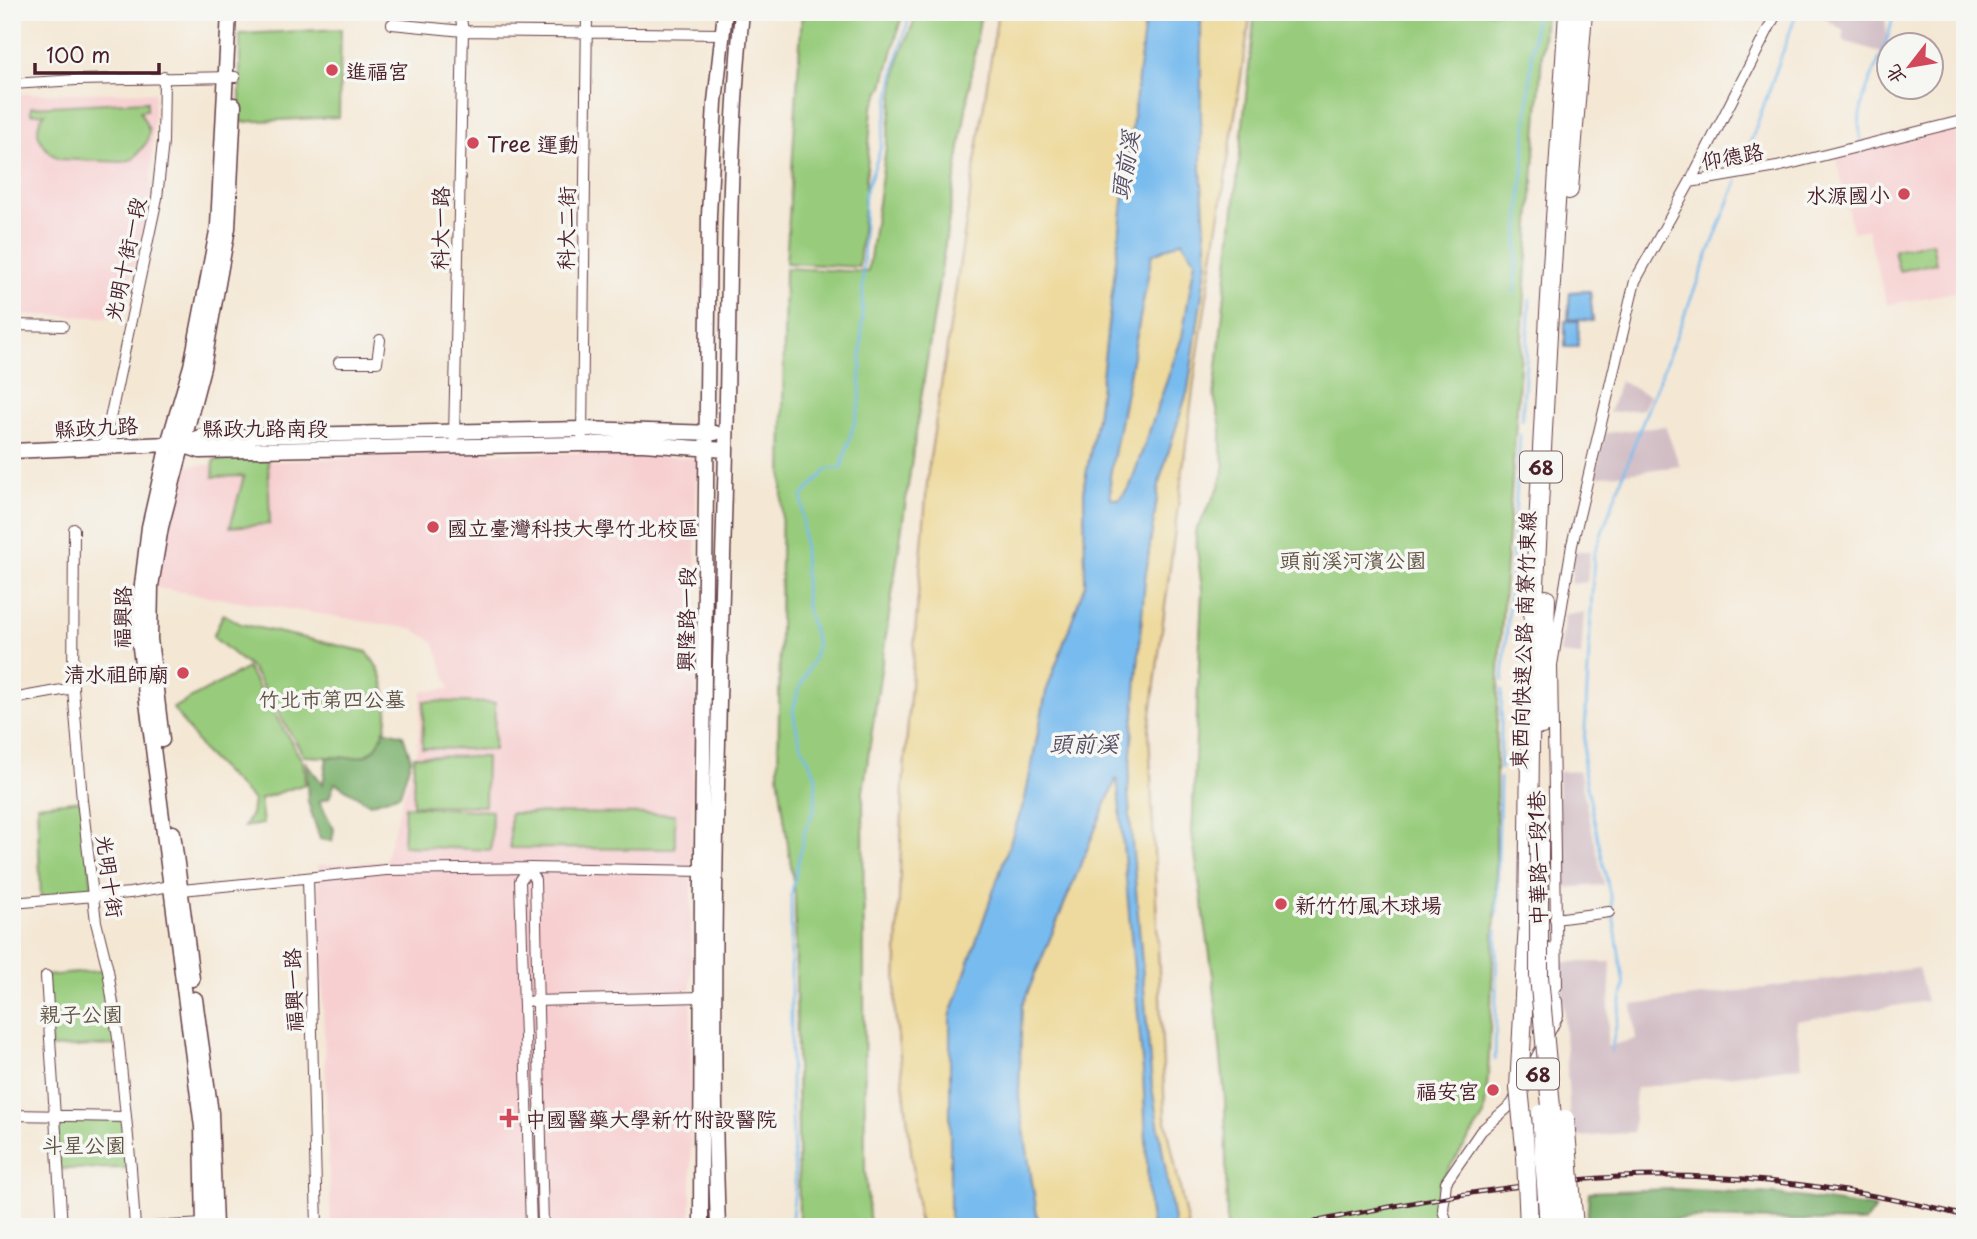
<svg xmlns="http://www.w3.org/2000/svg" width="1977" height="1239" font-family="'Playpen Sans','LXGW WenKai TC',sans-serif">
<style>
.built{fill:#f7cfd0}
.industrial{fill:#d2bdc5}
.green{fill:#98cc7c;stroke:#717654;stroke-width:2}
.forest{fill:#7ab06c;stroke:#62684c;stroke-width:2}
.sand{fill:#eeda9e;stroke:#9c7c64;stroke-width:2}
.water{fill:#78bbee;stroke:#616d8c;stroke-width:2;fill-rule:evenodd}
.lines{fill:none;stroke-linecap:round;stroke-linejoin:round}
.stream{stroke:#78bbee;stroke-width:2.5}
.street-casing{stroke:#643d44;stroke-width:12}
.secondary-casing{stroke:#643d44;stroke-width:17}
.highway-casing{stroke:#643d44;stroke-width:20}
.street{stroke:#fff;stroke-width:10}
.secondary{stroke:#fff;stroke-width:14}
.highway{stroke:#fff;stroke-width:18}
.rail-casing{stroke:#4a1f2b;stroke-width:5}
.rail{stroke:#f6f6f2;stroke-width:2.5;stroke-dasharray:8;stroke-linecap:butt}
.highway-bridge-casing{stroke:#643d44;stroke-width:20;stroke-linecap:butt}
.highway-bridge{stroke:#fff;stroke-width:18}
.poi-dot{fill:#d1495b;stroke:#f6f6f2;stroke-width:2.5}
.labels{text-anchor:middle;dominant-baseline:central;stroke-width:7;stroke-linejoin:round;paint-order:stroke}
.shield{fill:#f6f6f2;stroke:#7e6067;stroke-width:2}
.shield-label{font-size:19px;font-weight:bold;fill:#4a1f2b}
.poi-label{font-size:21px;fill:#4a1f2b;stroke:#f6f6f2;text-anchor:start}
.street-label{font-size:21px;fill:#4a1f2b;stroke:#f6f6f2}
.park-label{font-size:21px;fill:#615343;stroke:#f6f6f2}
.water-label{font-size:23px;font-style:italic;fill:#584e66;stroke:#f6f6f2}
</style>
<rect width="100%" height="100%" fill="#f6f6f2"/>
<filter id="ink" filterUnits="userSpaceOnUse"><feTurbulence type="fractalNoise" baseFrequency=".0143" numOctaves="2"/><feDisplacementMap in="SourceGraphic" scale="14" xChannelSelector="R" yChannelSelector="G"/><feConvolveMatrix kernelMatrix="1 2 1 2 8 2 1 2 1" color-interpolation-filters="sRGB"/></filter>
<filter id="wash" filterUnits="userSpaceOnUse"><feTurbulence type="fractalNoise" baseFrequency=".00686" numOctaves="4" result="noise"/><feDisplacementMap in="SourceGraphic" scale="28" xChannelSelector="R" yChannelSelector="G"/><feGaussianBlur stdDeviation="1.57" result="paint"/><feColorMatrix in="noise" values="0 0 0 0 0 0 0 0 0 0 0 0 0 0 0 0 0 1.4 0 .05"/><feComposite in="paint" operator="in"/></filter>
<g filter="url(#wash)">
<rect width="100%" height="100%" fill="#f4e8d5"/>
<!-- built -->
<path class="built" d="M155 92 150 202 121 318 12 314 13 94Z
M1965 127V290L1887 305 1867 229 1853 232 1836 158Z
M452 453H579L696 458V691L691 859V1227H331L318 865 385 861 417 749 422 691 450 689 434 642 413 629 156 588 183 466Z"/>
<!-- industrial -->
<path class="industrial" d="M1816 12H1885L1888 54 1843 41 1844 31Z
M1620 381 1650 396 1643 409 1609 413Z
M1665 426 1680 466 1594 477 1606 433Z
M1574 551H1590L1587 582 1571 584Z
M1584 613 1581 656 1560 654 1565 614Z
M1579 771 1604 885 1558 888V772Z
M1561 962H1611L1607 1046 1636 1039 1632 1005 1918 968 1927 1001 1796 1021 1802 1066 1636 1088 1633 1132 1571 1138Z"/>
<!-- green -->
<path class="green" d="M505 12H575V20H505Z
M802 12H903L883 86 872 108 859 267 786 263Z
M918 12H981L920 405 863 792 865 1169 870 1227H799L795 895 778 774 785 268 868 272 899 58Z
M1255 12H1545L1500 649 1496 747V894L1488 1076 1484 1116 1440 1182 1438 1212 1440 1227H1227L1225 1099 1213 975 1192 834 1202 590 1195 532 1219 487 1225 465 1221 452V426L1214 396Z
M341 29 339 117 240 122V34Z
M147 101V110L140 111 149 130 147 142 133 159 122 162 58 159C41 146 30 131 45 113L31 114V107Z
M1932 242 1936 263 1899 271 1894 250Z
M268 458 270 524 230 527 244 476 213 477 214 460Z
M223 614 241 624 367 652C371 658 376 664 379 671 390 695 394 743 365 755 353 761 319 756 304 756L252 669 213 637Z
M247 668 303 762 305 784 260 799 263 824 244 827 251 814 253 800 205 753 173 708Z
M424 701 495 703 494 750 422 748Z
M414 756 486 757 485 806 413 805Z
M82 800 93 895 41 900 37 805Z
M405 806 492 811 491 850 403 846Z
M510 813 675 814V849L510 848Z
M108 970 119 1045 51 1048 46 976Z
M57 1116 126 1117 131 1168 59 1169Z"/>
<!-- forest -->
<path class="forest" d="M384 730 403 735 411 759 400 794 370 804 335 783 329 798 319 801 334 829 332 841 320 839 308 802 306 763 323 784 327 757C357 757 374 764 384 730Z
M1673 1189 1776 1194 1875 1208 1865 1222 1694 1218 1587 1226 1589 1192Z"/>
<!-- sand -->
<path class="sand" d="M998 12H1251L1196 367 1149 730 1165 1116 1188 1227H920L895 1013 903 785 928 471Z"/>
<!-- water -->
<path class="water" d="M1146 12H1201V167L1207 261 1188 390 1160 479 1145 579 1128 791 1152 1087 1175 1227H1152L1149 1208 1143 1072 1117 777 1022 1006 1019 1097 1039 1227H950V1017L1025 799 1046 692 1085 584 1084 485 1097 417ZM1182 241 1195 260 1182 337 1130 486 1119 500 1111 498 1110 476 1152 255Z
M1590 291 1593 321 1568 319 1570 292Z
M1565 321H1579L1578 347H1565Z"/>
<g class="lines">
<!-- stream -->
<path class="stream" d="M1861 141C1850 98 1890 56 1893 12
M1742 166 1797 12
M1514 293 1535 12
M1522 420 1530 299
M1511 576 1520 435
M1503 681 1510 589
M1500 769 1502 690
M1497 913 1500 778
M1611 1051 1624 986 1611 900 1583 767 1594 554 1641 426 1737 181
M1495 1060 1497 931
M791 1227 795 1186 791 1089V895L805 830 815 808 816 776 799 741 793 711 798 691 814 657 817 646 806 605 802 496 828 469 841 468 860 403 865 193 879 154 897 58 911 12
M1343 1227 1382 1219"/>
</g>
</g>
<g filter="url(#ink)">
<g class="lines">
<defs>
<path id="street" d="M392 24 463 31 722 34
M12 84 76 80 235 77
M1690 182 1777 167 1965 120
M12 325 63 326
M339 362H377L380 340
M582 435 587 12
M454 437 463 31 460 12
M104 447 157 198 163 142 164 77
M74 529 73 688 82 800 96 922 108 970 119 1045 131 1168 135 1227
M12 699 73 688
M529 868 520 881 531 1227
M529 868 535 880 543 1227
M308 878 317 1227
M12 903 130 893 170 886 182 890 386 870 529 868 705 871
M1555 919 1609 912
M46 976 62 1227
M1557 986 1552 665 1572 545 1635 281 1690 182 1777 12
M532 1001 702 997
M12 1115 126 1117
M152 1227 204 1224
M1448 1227 1443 1210 1446 1182 1481 1131 1512 1104 1558 1016 1557 1001"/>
<path id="secondary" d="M182 445 200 437 583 429 715 433
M12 451 168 444 182 445 200 451 582 444H643L726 450
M162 740 150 639 151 586 161 527 203 367 228 228 234 105
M173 833 192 979
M195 999 211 1113 215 1227
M204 1227 202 1127 139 640V609L149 527 168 444 191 366 218 226 229 12
M701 1227 702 851 709 215 715 102 725 12
M718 1227C709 980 718 734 725 488 730 329 726 171 742 12"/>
<path id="highway" d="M1569 190 1583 12
M1542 725 1546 599
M1546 952 1551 1008
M1519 1088 1528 922 1531 661 1549 314 1568 12"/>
</defs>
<!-- street casing -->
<use href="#street" class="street-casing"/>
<!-- secondary casing -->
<use href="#secondary" class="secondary-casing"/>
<!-- highway casing -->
<use href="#highway" class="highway-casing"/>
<!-- street -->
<use href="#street" class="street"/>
<!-- secondary -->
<use href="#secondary" class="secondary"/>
<!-- highway -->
<use href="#highway" class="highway"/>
<defs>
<path id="rail" d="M1289 1227C1384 1207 1479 1189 1576 1180 1702 1168 1842 1184 1965 1216"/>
</defs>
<!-- rail casing -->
<use href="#rail" class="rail-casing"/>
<!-- rail -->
<use href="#rail" class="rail"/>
<defs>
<path id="highway-bridge" d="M1539 822V976L1562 1227
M1519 1088 1526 1157 1529 1227
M1541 1114 1549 1227
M1565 1119 1574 1227"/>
</defs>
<!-- highway-bridge casing -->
<use href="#highway-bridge" class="highway-bridge-casing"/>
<!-- highway-bridge -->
<use href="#highway-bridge" class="highway-bridge"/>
</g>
</g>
<!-- markers -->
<g class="poi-dot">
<circle cx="332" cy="70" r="7"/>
<circle cx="473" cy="143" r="7"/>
<circle cx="1904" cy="194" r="7"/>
<circle cx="433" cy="527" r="7"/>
<circle cx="183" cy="673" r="7"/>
<circle cx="1281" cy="904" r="7"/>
<circle cx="1493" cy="1090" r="7"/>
<path d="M505.5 1107.5h7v7h7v7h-7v7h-7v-7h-7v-7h7z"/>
</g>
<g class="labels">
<!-- shield labels -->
<g class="shield">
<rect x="1520" y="451.5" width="42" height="31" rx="5"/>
<rect x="1517" y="1058.5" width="42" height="31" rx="5"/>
</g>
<g class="shield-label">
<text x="1541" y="467">68</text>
<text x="1538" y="1074">68</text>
</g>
<!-- poi labels -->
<g class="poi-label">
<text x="346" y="70">進福宮</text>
<text x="487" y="143">Tree 運動</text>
<text x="1890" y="194" text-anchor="end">水源國小</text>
<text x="447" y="527">國立臺灣科技大學竹北校區</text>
<text x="169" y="673" text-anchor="end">清水祖師廟</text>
<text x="1295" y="904">新竹竹風木球場</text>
<text x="1479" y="1090" text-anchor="end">福安宮</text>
<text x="525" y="1118">中國醫藥大學新竹附設醫院</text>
</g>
<!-- street labels -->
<g class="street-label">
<text transform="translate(1732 155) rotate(-10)">仰德路</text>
<text transform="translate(439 228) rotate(-89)">科大一路</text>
<text transform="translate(565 228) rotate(-89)">科大二街</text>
<text transform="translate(124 259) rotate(-78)">光明十街一段</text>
<text transform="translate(96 426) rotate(-3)">縣政九路</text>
<text x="265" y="427">縣政九路南段</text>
<text transform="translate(121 617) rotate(-89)">福興路</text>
<text transform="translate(685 619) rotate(-89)">興隆路一段</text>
<text transform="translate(1522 640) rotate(-88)">東西向快速公路 南寮竹東線</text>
<text transform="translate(1536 858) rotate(-91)">中華路一段1巷</text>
<text transform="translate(111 876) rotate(82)">光明十街</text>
<text transform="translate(292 990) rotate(-92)">福興一路</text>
</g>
<!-- park labels -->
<g class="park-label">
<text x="1353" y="559">頭前溪河濱公園</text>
<text x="332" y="698">竹北市第四公墓</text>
<text x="81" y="1013">親子公園</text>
<text x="84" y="1144">斗星公園</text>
</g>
<!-- water labels -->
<g class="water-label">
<text transform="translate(1124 165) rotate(-80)">頭前溪</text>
<text x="1084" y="742">頭前溪</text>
</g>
</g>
<!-- margin -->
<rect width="1977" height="1239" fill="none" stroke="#f6f6f2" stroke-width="42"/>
<!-- north arrow -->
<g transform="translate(1910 66) rotate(239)"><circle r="33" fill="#f6f6f2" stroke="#b1a0a2" stroke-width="2"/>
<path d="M0-5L12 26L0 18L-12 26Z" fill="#d1495b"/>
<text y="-10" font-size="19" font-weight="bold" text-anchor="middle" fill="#4a1f2b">北</text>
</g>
<!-- scale -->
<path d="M35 63v10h124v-10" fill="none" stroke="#4a1f2b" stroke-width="3.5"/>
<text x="46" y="63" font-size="21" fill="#4a1f2b" stroke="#f6f6f2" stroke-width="5" paint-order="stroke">100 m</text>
</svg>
